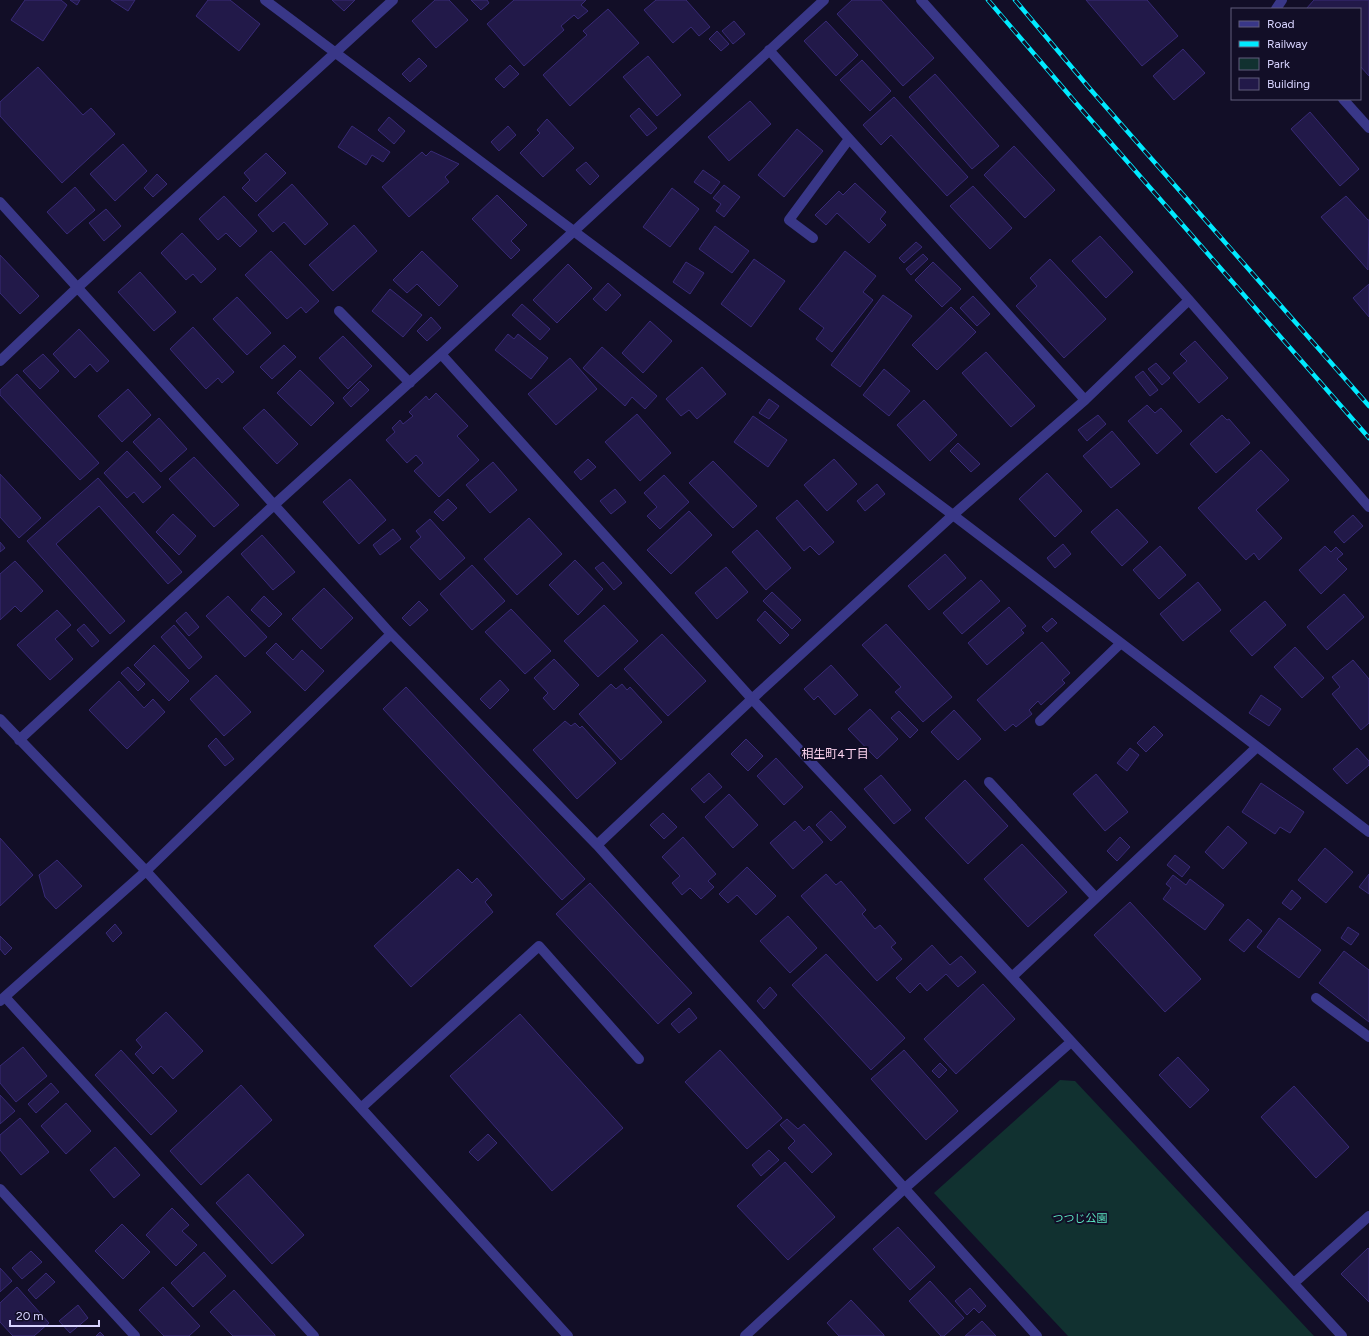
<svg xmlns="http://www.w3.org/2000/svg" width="1369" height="1336" font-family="Figtree,'Noto Sans JP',sans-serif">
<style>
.green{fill:#113130}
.building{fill:#221949;stroke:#382a76}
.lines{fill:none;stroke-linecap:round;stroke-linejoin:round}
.minor{stroke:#393788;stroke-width:10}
.rail-casing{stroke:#00eaff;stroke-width:4.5}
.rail{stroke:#120e27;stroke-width:3;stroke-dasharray:9;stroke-linecap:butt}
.labels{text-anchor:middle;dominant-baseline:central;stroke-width:4;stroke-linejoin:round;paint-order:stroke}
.park-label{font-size:11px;fill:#5ae5c0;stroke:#120e27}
.neighbourhood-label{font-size:12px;fill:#ffd6f1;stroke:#120e27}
</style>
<rect width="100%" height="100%" fill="#120e27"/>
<!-- green -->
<path class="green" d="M1060 1080 1075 1081 1314 1336H1068L934 1193Z"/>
<!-- building -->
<path class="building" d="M25 0H61L67 5 43 41 11 20Z
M70 0H80L77 5Z
M111 0H135L128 11Z
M208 0H230L260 24 239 51 196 16Z
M332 0H355L344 11Z
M435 0H449L468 20 436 48 412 21Z
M471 0H487L489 3 481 10Z
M514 0H586L581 5 588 11 578 19 574 15 561 26 564 30 524 66 487 24Z
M656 0H686L710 27 699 36 691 27 673 43 644 10Z
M852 0H881L934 58 903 86 837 14Z
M1086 0H1147L1178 36 1142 66Z
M1314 0H1369V76L1360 66V9H1306Z
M608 9 639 43 570 106 543 75 587 35 583 31Z
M734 21 745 34 733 44 722 31Z
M826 21 858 55 836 76 804 41Z
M717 31 729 44 721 51 709 39Z
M1183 49 1205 73 1174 100 1153 76Z
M648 56 681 95 657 116 623 77Z
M419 58 427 66 410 82 402 74Z
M862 60 891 91 870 111 840 80Z
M510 65 519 74 504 88 495 79Z
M38 67 83 115 91 108 115 134 62 183 0 116V102Z
M935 74 999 146 972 169 909 97Z
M894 97 968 177 947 196 891 135 881 145 863 125Z
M750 101 771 124 729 161 708 137Z
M639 108 657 128 647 136 630 116Z
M1310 112 1359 169 1340 186 1291 129Z
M389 117 405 131 394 144 378 130Z
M547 119 574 148 543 177 520 153 540 133 537 130Z
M352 126 390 152 383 162 372 155 366 165 338 147Z
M508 126 516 135 499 151 491 142Z
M797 129 823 151 784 197 758 175Z
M123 144 147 171 115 201 90 174Z
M1014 146 1055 190 1025 218 984 175Z
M431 151 459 164 445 177 449 182 409 217 382 187 422 152 426 156Z
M266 153 286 173 256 202 242 188 250 180 244 173Z
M586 162 599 176 590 185 576 170Z
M703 170 720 182 711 194 694 182Z
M157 174 167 184 153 197 144 188Z
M855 183 886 212 880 219 886 225 869 243 837 213 826 225 815 215 839 191 843 195Z
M292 184 328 224 305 245 284 222 273 232 258 215Z
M724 185 740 197 724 217 716 211 721 204 713 198Z
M973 186 1012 228 990 249 950 206Z
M75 187 95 210 67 234 47 212Z
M672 188 699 209 670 247 643 227Z
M497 195 527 225 511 241 520 250 511 259 472 219Z
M224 196 257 231 240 247 226 233 218 240 199 219Z
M1346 196 1368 220H1369L1368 270 1321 217Z
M106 209 121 226 104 241 89 223Z
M354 225 377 251 333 291 309 265Z
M715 226 749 251 732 273 699 249Z
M182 233 216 269 201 283 193 274 186 280 161 253Z
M1100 236 1133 272 1106 298 1072 261Z
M916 242 922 247 904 263 899 258Z
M271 251 319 301 306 313 301 307 287 319 245 275Z
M422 251 458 286 439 306 417 284 407 293 393 280Z
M845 251 876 276 863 292 873 300 832 352 816 339 824 328 799 309Z
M923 254 928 259 911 275 906 269Z
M0 255 39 296 20 314 0 293Z
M754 259 785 281 751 327 721 304Z
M1050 259 1106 319 1064 358 1016 306 1037 286 1030 278Z
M686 262 704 273 690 294 673 282Z
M933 262 961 289 942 307 915 280Z
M568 264 592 288 557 323 533 300Z
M140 272 176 312 154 331 118 292Z
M608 283 621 295 606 311 593 299Z
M1369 284V317L1353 298Z
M390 289 422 315 403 337 372 311Z
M883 295 912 316 860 387 831 365Z
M973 296 990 314 977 326 960 308Z
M237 297 271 333 247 355 213 319Z
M522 304 550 329 540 340 512 315Z
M951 307 976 332 937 370 912 345Z
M431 317 441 328 427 341 417 331Z
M650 321 672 341 643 373 622 353Z
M193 327 234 372 222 383 218 378 206 389 170 349Z
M79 329 109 361 97 372 90 364 75 378 53 354Z
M508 334 514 339 518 334 548 358 531 379 495 350Z
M343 336 372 366 348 389 319 358Z
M1195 341 1228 378 1199 403 1173 373 1187 361 1180 354Z
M284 345 296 357 272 379 260 367Z
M602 347 657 396 645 409 632 397 625 406 583 368Z
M986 352 1035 406 1011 427 962 373Z
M43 354 59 371 40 389 23 371Z
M570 358 597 389 556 425 528 394Z
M1156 363 1170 378 1162 385 1148 369Z
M702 367 726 394 697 419 689 410 681 416 666 399Z
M884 369 910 391 889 416 863 395Z
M300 370 334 403 311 426 277 393Z
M1143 371 1158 390 1150 396 1135 377Z
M17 374 99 463 80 480 0 395V390Z
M360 381 369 390 351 407 343 398Z
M128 389 151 415 122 442 98 416Z
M436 393 468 426 457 436 479 460 439 497 414 471 423 463 416 455 407 463 386 440 395 432 392 428 400 420 403 424 413 416 409 412 426 396 429 400Z
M769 399 779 406 769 419 759 413Z
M924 400 957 435 930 461 897 425Z
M1147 405 1155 413 1161 408 1182 431 1157 454 1128 421Z
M264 409 298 444 277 464 243 428Z
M637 414 671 453 640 481 605 442Z
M1098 415 1106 424 1087 441 1078 430Z
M1222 415 1227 420 1229 419 1250 443 1216 473 1190 444Z
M753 416 787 440 768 467 734 442Z
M159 418 187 449 161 472 133 442Z
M1112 431 1140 464 1111 488 1083 456Z
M958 443 980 464 971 472 950 451Z
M1261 450 1289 480 1256 510 1282 538 1259 560 1254 553 1246 560 1198 508Z
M127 451 161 487 143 503 134 492 127 498 104 473Z
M194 457 239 505 214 527 169 479Z
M588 459 596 467 581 480 574 472Z
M834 459 857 484 827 511 804 485Z
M713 461 757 506 733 528 689 483Z
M493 462 517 490 490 513 466 485Z
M1047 473 1082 511 1055 537 1019 499Z
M0 474 41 518 19 538 0 517Z
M664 475 689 502 660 529 647 516 657 507 644 493Z
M98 478 182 572 168 584 99 506 56 544 125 621 110 634 27 541Z
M350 479 386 520 359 544 323 502Z
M877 484 885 494 865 511 857 501Z
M615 489 626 502 611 514 600 501Z
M448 499 457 508 443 521 434 512Z
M797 500 834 542 819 555 810 546 804 551 776 518Z
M1117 509 1148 542 1122 566 1091 532Z
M689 511 712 535 671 574 647 550Z
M173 514 196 536 179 555 156 532Z
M1353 515 1363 526 1344 543 1334 532Z
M529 518 562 554 517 595 484 559Z
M430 519 465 558 440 580 410 547 421 537 416 531Z
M393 529 401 539 380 555 373 545Z
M757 530 791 568 766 590 732 552Z
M262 535 295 572 273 590 241 554Z
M0 542 5 548 0 552Z
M1063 544 1071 554 1055 568 1047 558Z
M1160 546 1186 575 1159 599 1133 570Z
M1325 546 1331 552 1336 547 1343 554 1337 559 1347 569 1321 594 1299 570Z
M945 554 966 578 929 610 908 586Z
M575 560 603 589 578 615 549 585Z
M15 561 43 591 21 612 15 606 0 620V574Z
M603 562 622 583 614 590 595 568Z
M472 565 505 601 472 630 440 594Z
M726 567 748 592 717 619 695 593Z
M981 580 1000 601 962 634 943 613Z
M1198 582 1221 610 1183 641 1160 614Z
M324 588 353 618 321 649 292 619Z
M772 592 801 620 792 629 763 601Z
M1344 594 1364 617 1327 650 1307 627Z
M228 596 267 637 245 657 206 616Z
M264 596 282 614 269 627 251 610Z
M419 601 428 610 410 626 402 618Z
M1265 601 1286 625 1252 656 1230 631Z
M604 605 638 641 598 677 564 641Z
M1009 607 1026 626 1021 630 1024 633 987 665 968 643Z
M511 609 551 651 525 674 485 632Z
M57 610 71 625 55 639 73 659 50 680 17 645Z
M765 611 789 635 780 644 757 620Z
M186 612 199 627 189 636 176 621Z
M1052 618 1057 623 1047 632 1042 627Z
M84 624 99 641 92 647 77 630Z
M886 624 952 697 923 722 895 692 901 687 862 645Z
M174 625 202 657 189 669 161 637Z
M662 634 706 681 668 716 624 669Z
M1042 642 1070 673 1062 680 1065 683 1041 705 1038 701 1029 710 1032 714 1016 727 1013 724 1005 731 977 700Z
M276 643 293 660 302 650 324 671 305 691 266 653Z
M154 645 189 681 169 701 134 665Z
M1295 647 1324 678 1302 698 1274 667Z
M554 659 579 685 554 710 543 698 548 693 534 678Z
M1353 660 1369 679V723L1361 730 1332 694 1340 687 1332 677Z
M831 665 858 695 835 715 818 696 814 700 804 689Z
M128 667 145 684 138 691 121 673Z
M216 675 251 712 224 736 190 699Z
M500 680 509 690 490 709 480 699Z
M119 681 144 708 153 699 165 712 127 749 89 710Z
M611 684 616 689 622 684 627 690 630 687 662 722 621 760 579 714Z
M406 687 585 879 562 900 383 709Z
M1261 695 1281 709 1269 726 1249 713Z
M870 709 898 739 877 759 848 729Z
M954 710 981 739 958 760 931 732Z
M899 711 918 730 910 738 891 718Z
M565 721 571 726 575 723 580 728 582 726 616 763 577 799 533 750Z
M1154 726 1163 735 1146 752 1137 743Z
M216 738 234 759 225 766 208 746Z
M746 739 763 756 748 771 731 754Z
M1130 748 1139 755 1127 771 1117 763Z
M1357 748 1369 761V765L1347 784 1333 769Z
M776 758 803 787 784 805 757 776Z
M709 773 722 787 704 803 691 789Z
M1096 774 1128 812 1105 831 1073 794Z
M881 775 911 810 894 824 864 789Z
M965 780 1008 826 968 864 925 818Z
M1261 783 1304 812 1290 833 1280 827 1275 834 1242 812Z
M729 794 758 825 733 848 705 817Z
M831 811 846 827 831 841 816 825Z
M663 813 677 827 664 839 650 825Z
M795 821 804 831 809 826 823 842 793 869 770 843Z
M1228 826 1247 843 1223 869 1205 852Z
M683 837 716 874 708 881 714 887 701 899 690 888 682 895 672 883 680 876 662 857Z
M1120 837 1130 847 1117 861 1107 851Z
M0 838 33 875 0 906Z
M1022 844 1067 892 1028 927 984 879Z
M1325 848 1353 872 1326 903 1298 880Z
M1175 855 1190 867 1182 877 1167 865Z
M57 860 82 886 56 909 45 897 39 875Z
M747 867 776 896 756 915 737 895 728 903 719 894Z
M458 869 472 883 477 878 492 895 485 902 493 912 411 987 374 946Z
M826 874 836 885 841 881 866 910 862 914 875 929 880 925 896 943 891 947 902 959 877 981 801 896Z
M1369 874V894L1359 887Z
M1173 875 1186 885 1190 879 1224 905 1205 930 1163 899 1171 888 1166 884Z
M590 883 692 993 658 1024 556 914Z
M1292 890 1301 898 1291 910 1282 903Z
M1130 902 1201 979 1165 1012 1094 935Z
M788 916 817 948 790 973 760 941Z
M1279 918 1321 950 1299 978 1257 947Z
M1248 919 1262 931 1244 952 1229 940Z
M115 924 122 933 113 942 106 933Z
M1348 927 1359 934 1351 945 1341 938Z
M0 936 12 948 5 955 0 949Z
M932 945 950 965 961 956 976 972 958 987 946 974 927 991 920 983 910 993 896 978Z
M1344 951 1369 970V1022L1319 983Z
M826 954 905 1038 871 1070 792 985Z
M983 984 1015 1019 956 1074 924 1039Z
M770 987 777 995 764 1009 757 1001Z
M689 1008 697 1018 679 1033 671 1024Z
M166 1012 203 1051 173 1079 161 1066 153 1074 135 1054 142 1047 136 1040Z
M520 1014 623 1128 552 1191 450 1076Z
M23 1047 47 1076 16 1102 0 1083V1066Z
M121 1050 177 1111 151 1135 95 1075Z
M720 1050 782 1118 747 1149 685 1082Z
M904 1050 958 1111 926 1140 871 1079Z
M1178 1057 1209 1090 1190 1108 1159 1075Z
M940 1063 947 1070 939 1078 932 1071Z
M51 1083 59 1092 36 1113 28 1104Z
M241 1085 272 1120 201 1185 170 1151Z
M1294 1086 1349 1147 1316 1178 1261 1117Z
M0 1095 15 1111 0 1124Z
M66 1103 91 1131 66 1154 41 1126Z
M20 1118 49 1152 21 1175 0 1150V1135Z
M787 1119 798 1129 804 1124 832 1154 812 1173 788 1148 795 1141 780 1125Z
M488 1134 497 1143 478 1161 469 1152Z
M115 1147 140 1175 114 1198 90 1170Z
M769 1150 779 1160 761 1176 752 1165Z
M785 1162 835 1217 788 1260 737 1206Z
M248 1174 304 1235 272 1264 216 1203Z
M172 1208 189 1225 182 1231 197 1245 176 1266 146 1235Z
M122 1224 150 1252 123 1279 95 1251Z
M898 1227 935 1267 910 1290 873 1249Z
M1368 1248 1369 1249V1302L1341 1274Z
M31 1251 42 1262 22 1279 12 1268Z
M204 1252 226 1276 193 1307 171 1283Z
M0 1268 12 1281 0 1292Z
M46 1273 55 1282 36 1299 28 1290Z
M930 1281 964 1318 944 1336H941L909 1301Z
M17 1287 49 1323 34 1336H13L0 1322V1303Z
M163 1287 200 1326 189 1336H164L139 1310Z
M970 1288 986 1306 979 1313 974 1308 967 1315 955 1301Z
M234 1290 275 1335V1336H233L210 1312Z
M851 1300 884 1335V1336H839L827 1323Z
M78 1305 88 1318 70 1333 59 1321Z
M982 1321 996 1336H965Z
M100 1332 104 1336H96Z"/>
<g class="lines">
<!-- minor -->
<path class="minor" d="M265 0 953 515 1369 832
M921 0 1189 300 1369 507
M1276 9 1282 0
M769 50 1085 400
M1343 99 1369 128
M0 202 391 634 597 845 1037 1336
M813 238 789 220 849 139
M339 311 410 383
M441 354 752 699 1012 977 1342 1336
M0 361 77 288 393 0
M0 719 146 871 568 1336
M1040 721 1121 643
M19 740 274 505 441 354 824 0
M989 782 1096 898
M597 845 752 699 953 515 1085 400 1189 300
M1012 977 1257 747
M5 997 314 1336
M1316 998 1369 1037
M0 1001 146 871 391 634
M361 1108 539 946 639 1059
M0 1189 135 1336
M1294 1283 1369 1216
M745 1336 905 1188 1071 1042"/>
<defs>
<path id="rail" d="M988 0 1076 103 1369 438
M1015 0 1091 90 1369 406"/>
</defs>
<!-- rail casing -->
<use href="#rail" class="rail-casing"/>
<!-- rail -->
<use href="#rail" class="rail"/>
</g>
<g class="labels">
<!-- park labels -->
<g class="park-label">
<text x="1080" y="1218">つつじ公園</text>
</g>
<!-- neighbourhood labels -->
<g class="neighbourhood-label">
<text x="835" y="754">相生町4丁目</text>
</g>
</g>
<!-- legend -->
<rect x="1231" y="8" width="130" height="92" fill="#120e27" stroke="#615d7d"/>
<rect x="1239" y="21" width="20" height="6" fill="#393788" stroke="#615d7d"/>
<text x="1267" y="28" font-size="12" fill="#d8d4ff">Road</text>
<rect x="1239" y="41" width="20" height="6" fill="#00eaff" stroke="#615d7d"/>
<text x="1267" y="48" font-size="12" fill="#d8d4ff">Railway</text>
<rect x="1239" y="58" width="20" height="12" fill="#113130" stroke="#615d7d"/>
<text x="1267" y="68" font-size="12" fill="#d8d4ff">Park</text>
<rect x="1239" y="78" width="20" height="12" fill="#221949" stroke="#615d7d"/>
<text x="1267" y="88" font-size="12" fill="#d8d4ff">Building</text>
<!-- scale -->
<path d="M10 1320v6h89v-6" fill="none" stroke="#d8d4ff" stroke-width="2"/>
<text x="16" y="1320" font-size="12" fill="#d8d4ff" stroke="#120e27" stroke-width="3" paint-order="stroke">20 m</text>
</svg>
